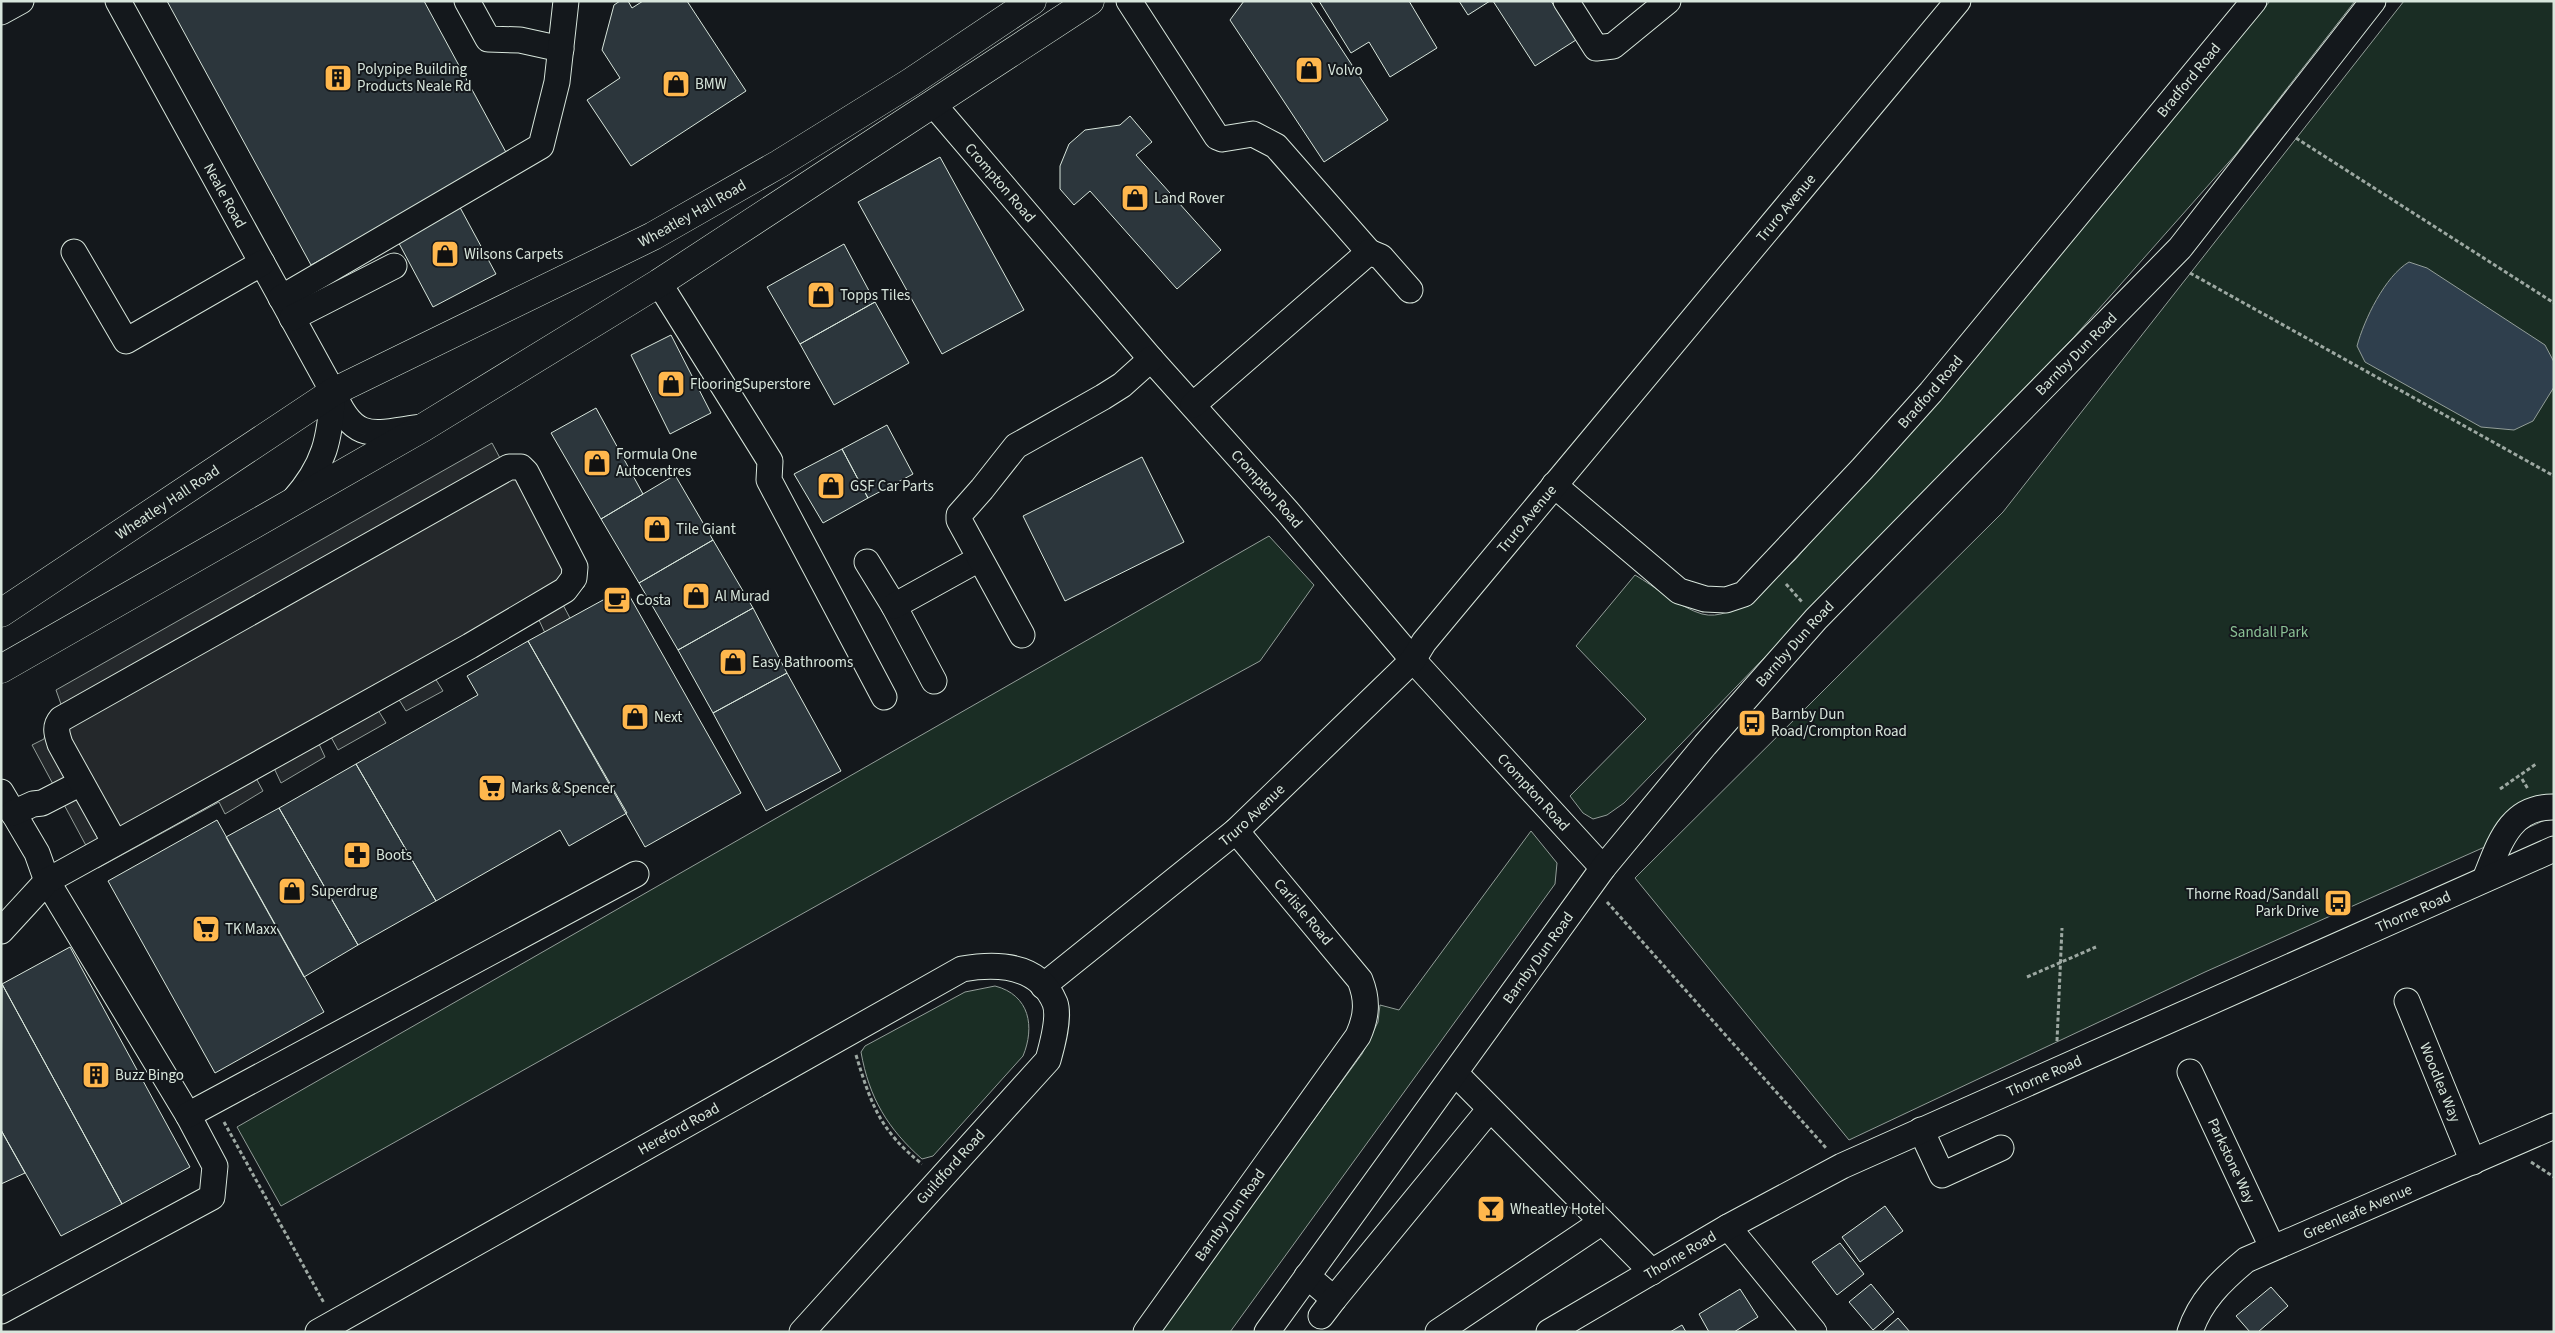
<svg xmlns="http://www.w3.org/2000/svg" width="2555" height="1333" font-family="'Source Sans 3',sans-serif">
<style>
.green{fill:#1a2d24;stroke:#939e99}
.parking{fill:#24282b;stroke:#939e99}
.water{fill:#2f3f4d;stroke:#939e99}
.building{fill:#2c363c;stroke:#d8e6dc}
.lines{fill:none;stroke-linecap:round;stroke-linejoin:round}
.minor-casing{stroke:#d8e6dc;stroke-width:27}
.highway-casing{stroke:#d8e6dc;stroke-width:29}
.path{stroke:#9da8a2;stroke-width:3;stroke-dasharray:4 2.5;stroke-linecap:butt}
.minor{stroke:#14181c;stroke-width:25}
.highway{stroke:#14181c;stroke-width:28}
.labels{text-anchor:middle;dominant-baseline:central;stroke-width:4;stroke-linejoin:round;paint-order:stroke}
.poi-label{font-size:15px;fill:#d8e6dc;stroke:#14181c;text-anchor:start}
.street-label{font-size:15px;fill:#d8e6dc;stroke:#14181c}
.park-label{font-size:15px;fill:#8ac095;stroke:#14181c}
</style>
<rect width="100%" height="100%" fill="#14181c"/>
<!-- green -->
<path class="green" d="M2270 1H2355L2236 154 2074 337 1624 803 1607 815 1593 819 1583 813 1570 796 1646 719 1576 646 1635 575C1654 586 1681 608 1702 614 1735 623 1773 579 1795 560L2016 305Z
M2404 1H2554V816L2205 972 1849 1140 1635 878 2003 512Z
M1269 536 1314 585 1260 661 1007 799 281 1206 237 1127Z
M1531 831 1557 863 1555 884 1230 1332H1158L1362 1054 1378 1022 1380 1005 1399 1010Z
M995 986C1030 995 1035 1027 1023 1056L933 1156 922 1159C888 1129 869 1098 861 1052L865 1046 965 992Z"/>
<!-- parking -->
<path class="parking" d="M492 443 500 458 586 575 584 587 562 603 570 618 545 633 538 618 435 678 443 691 406 711 398 698 378 710 386 723 338 750 331 737 319 744 325 757 281 783 274 768 256 778 263 791 225 814 219 802 98 868 32 745 44 739 46 728 62 707 56 690Z"/>
<!-- water -->
<path class="water" d="M2409 262 2427 268 2545 345 2554 362V387L2533 421 2514 430 2481 427 2365 362 2357 346C2364 320 2385 276 2409 262Z"/>
<!-- building -->
<path class="building" d="M167 1H424L508 156 311 265Z
M620 1H628L632 8 643 1H687L746 91 631 166 587 100 620 78 602 50 614 5Z
M1244 1H1310L1388 120 1324 162 1230 20Z
M1319 1H1409L1437 48 1390 77 1369 42 1351 53Z
M1459 1H1490L1468 15Z
M1493 1H1551L1576 40 1535 66Z
M1130 116 1152 142 1136 155 1221 250 1177 289 1090 191 1074 205 1060 189V166L1069 144 1085 130 1120 125Z
M940 157 1024 310 942 354 858 202Z
M456 200 496 274 433 307 394 234Z
M844 244 875 302 800 344 767 287Z
M875 302 909 363 834 405 800 344Z
M671 335 711 413 670 434 631 355Z
M596 408 643 494 601 519 551 433Z
M887 425 913 474 868 498 842 449Z
M842 449 868 498 823 523 794 474Z
M1142 457 1184 542 1065 601 1023 516Z
M675 475 713 540 639 583 601 519Z
M713 540 753 608 678 650 639 583Z
M625 588 741 793 645 847 528 641Z
M753 608 787 673 713 713 678 650Z
M528 641 627 813 569 846 560 830 436 901 356 764 478 695 467 676Z
M787 673 841 771 766 811 713 713Z
M356 764 436 901 358 945 279 808Z
M279 808 358 945 304 977 226 837Z
M217 820 324 1012 215 1073 108 881Z
M70 947 190 1167 122 1204 2 984Z
M2 984 122 1204 61 1236 1 1130Z
M1 1130 25 1173 1 1184Z
M1885 1206 1903 1231 1860 1262 1842 1237Z
M1840 1243 1864 1274 1837 1295 1812 1262Z
M1871 1284 1894 1312 1873 1330 1849 1302Z
M2271 1287 2288 1306 2258 1332H2250L2236 1316Z
M1740 1289 1758 1317 1734 1332H1709L1699 1314Z
M1898 1318 1910 1332H1882Z
M1682 1325 1686 1332H1670Z"/>
<g class="lines">
<defs>
<g id="minor">
<path id="s1" d="M118 1 333 392C355 445 374 433 423 427"/>
<path d="M467 1 488 39 520 40 561 49"/>
<path d="M1129 1 1217 137 1222 139 1253 134 1276 146 1369 252"/>
<path d="M1566 1 1596 48 1613 46 1668 1"/>
<path d="M1 12 21 1"/>
<path id="s2" d="M934 105 1151 359 1287 511 1413 660 1603 868"/>
<path d="M74 252 126 341 262 263"/>
<path d="M659 283 770 461 769 480 884 697"/>
<path d="M281 298 541 146 557 82 566 1"/>
<path d="M292 318 394 266"/>
<path d="M1193 405 1369 252 1381 257 1410 290"/>
<path id="s3" d="M1554 485 1679 591 1705 599 1726 600 1744 594 1862 469 1931 392 2254 1"/>
<path d="M293 501C325 465 330 439 333 392"/>
<path d="M867 562 894 606 934 681"/>
<path d="M894 606 979 559"/>
<path d="M1022 635 959 520V515L982 489 1016 446 1103 397 1122 385 1151 359"/>
<path d="M1 792 37 853 47 881 188 1115 215 1166 212 1197 1 1311"/>
<path d="M13 813 33 804 42 803 81 783"/>
<path d="M2485 879C2499 845 2509 806 2554 807"/>
<path d="M1 931 47 881 163 817 470 646 565 590 574 578 575 567 526 472 521 467H509L61 719C54 727 57 734 60 744L115 843"/>
<path id="s4" d="M1043 986 1236 831 1413 660 1424 642 1958 1"/>
<path id="s5" d="M2407 1001 2473 1162"/>
<path id="s6" d="M2190 1072 2272 1247"/>
<path d="M1455 1073 1652 1272"/>
<path d="M188 1115 636 874"/>
<path d="M1921 1130 1942 1175 2001 1148"/>
<path d="M1728 1227 1814 1332"/>
<path d="M1307 1276 1334 1299 1489 1110"/>
<path d="M1321 1316 1334 1299"/>
<path id="s7" d="M318 1332 962 969C997 963 1039 964 1055 1003 1060 1017 1052 1046 1048 1060L802 1332"/>
<path id="s8" d="M1146 1332 1358 1036C1367 1016 1368 1000 1360 980L1236 831"/>
<path id="s9" d="M1267 1332 1603 868 1705 745 1816 619 2180 248 2373 1"/>
<path d="M1438 1332 1602 1222"/>
<path id="s10" d="M1549 1332 1728 1227 1842 1166 2554 849"/>
<path id="s11" d="M2190 1332C2200 1301 2221 1281 2246 1260L2554 1126"/>
</g>
<g id="highway">
<path id="s12" d="M1 613 333 392 653 236 779 164 911 82 1032 1"/>
<path d="M1 669 424 427 659 283 1090 1"/>
</g>
</defs>
<!-- minor casing -->
<use href="#minor" class="minor-casing"/>
<!-- highway casing -->
<use href="#highway" class="highway-casing"/>
<!-- path -->
<path class="path" d="M2296 138 2554 303
M2190 273 2554 476
M1786 584 1802 602
M2522 779 2528 789
M2500 789 2536 764
M1607 902 1827 1149
M2027 977 2096 947
M2057 1041 2062 928
M856 1055C871 1104 880 1131 922 1164
M224 1122 324 1303
M2531 1162 2554 1177"/>
<!-- minor -->
<use href="#minor" class="minor"/>
<!-- highway -->
<use href="#highway" class="highway"/>
</g>
<!-- icons -->
<defs>
<symbol id="shop-square" viewBox="-11 -11 22 22"><rect x="-9" y="-9" width="18" height="18" rx="4" fill="#ffb74d" stroke="#14181c"/><path d="M-5-2.5h2.3a2.7 3.5 0 0 1 5.4 0H5L5.5 6h-11ZM-1.5-2.5h3a1.5 2.3 0 0 0-3 0Z" fill="#111"/></symbol>
<symbol id="building-square" viewBox="-11 -11 22 22"><rect x="-9" y="-9" width="18" height="18" rx="4" fill="#ffb74d" stroke="#14181c"/><path d="M-4-6H4V6H1V3H-1V6H-4ZM-2.5-4.3h1.7v1.8h-1.7ZM.8-4.3h1.7v1.8H.8ZM-2.5-1h1.7V.8h-1.7ZM.8-1h1.7V.8H.8Z" fill="#111"/></symbol>
<symbol id="cafe-square" viewBox="-11 -11 22 22"><rect x="-9" y="-9" width="18" height="18" rx="4" fill="#ffb74d" stroke="#14181c"/><path d="M-5.5-4.5H6V0H3Q3 3.5 0 3.5H-2.5Q-5.5 3.5-5.5 0ZM3-3.2v2h1.7v-2ZM-6 4.5H4V6H-6Z" fill="#111"/></symbol>
<symbol id="bus-square" viewBox="-11 -11 22 22"><rect x="-9" y="-9" width="18" height="18" rx="4" fill="#ffb74d" stroke="#14181c"/><path d="M-5-6H5V4H4V6H2V4H-2V6H-4V4H-5ZM-3.5-4V0h7V-4ZM-3.5 1.2v1.5H-2V1.2ZM2 1.2v1.5H3.5V1.2Z" fill="#111"/></symbol>
<symbol id="supermarket-square" viewBox="-11 -11 22 22"><rect x="-9" y="-9" width="18" height="18" rx="4" fill="#ffb74d" stroke="#14181c"/><path d="M-6-5.5h2.5l.6 2H6L4.5 2H-2.5L-4.4-4H-6ZM-1.5 3.2a1.3 1.3 0 1 0 .1 0ZM3 3.2a1.3 1.3 0 1 0 .1 0Z" fill="#111"/></symbol>
<symbol id="pharmacy-square" viewBox="-11 -11 22 22"><rect x="-9" y="-9" width="18" height="18" rx="4" fill="#ffb74d" stroke="#14181c"/><path d="M-2-6h4v4h4v4h-4v4h-4v-4h-4v-4h4Z" fill="#111"/></symbol>
<symbol id="bar-square" viewBox="-11 -11 22 22"><rect x="-9" y="-9" width="18" height="18" rx="4" fill="#ffb74d" stroke="#14181c"/><path d="M-6-5H6L.8 .8V4.5H3.5V6h-7V4.5H-.8V.8Z" fill="#111"/></symbol>
</defs>
<g fill-rule="evenodd">
<use href="#shop-square" x="1293" y="54" width="32" height="32"/>
<use href="#building-square" x="322" y="62" width="32" height="32"/>
<use href="#shop-square" x="660" y="68" width="32" height="32"/>
<use href="#shop-square" x="1119" y="182" width="32" height="32"/>
<use href="#shop-square" x="429" y="238" width="32" height="32"/>
<use href="#shop-square" x="805" y="279" width="32" height="32"/>
<use href="#shop-square" x="655" y="368" width="32" height="32"/>
<use href="#shop-square" x="581" y="447" width="32" height="32"/>
<use href="#shop-square" x="815" y="470" width="32" height="32"/>
<use href="#shop-square" x="641" y="513" width="32" height="32"/>
<use href="#shop-square" x="680" y="580" width="32" height="32"/>
<use href="#cafe-square" x="601" y="584" width="32" height="32"/>
<use href="#shop-square" x="717" y="646" width="32" height="32"/>
<use href="#shop-square" x="619" y="701" width="32" height="32"/>
<use href="#bus-square" x="1736" y="707" width="32" height="32"/>
<use href="#supermarket-square" x="476" y="772" width="32" height="32"/>
<use href="#pharmacy-square" x="341" y="839" width="32" height="32"/>
<use href="#shop-square" x="276" y="875" width="32" height="32"/>
<use href="#bus-square" x="2322" y="887" width="32" height="32"/>
<use href="#supermarket-square" x="190" y="913" width="32" height="32"/>
<use href="#building-square" x="80" y="1059" width="32" height="32"/>
<use href="#bar-square" x="1475" y="1193" width="32" height="32"/>
</g>
<g class="labels">
<!-- poi labels -->
<g class="poi-label">
<text x="357" y="69">Polypipe Building<tspan x="357" dy="17">Products Neale Rd</tspan></text>
<text x="1328" y="70">Volvo</text>
<text x="695" y="84">BMW</text>
<text x="1154" y="198">Land Rover</text>
<text x="464" y="254">Wilsons Carpets</text>
<text x="840" y="295">Topps Tiles</text>
<text x="690" y="384">FlooringSuperstore</text>
<text x="616" y="454">Formula One<tspan x="616" dy="17">Autocentres</tspan></text>
<text x="850" y="486">GSF Car Parts</text>
<text x="676" y="529">Tile Giant</text>
<text x="715" y="596">Al Murad</text>
<text x="636" y="600">Costa</text>
<text x="752" y="662">Easy Bathrooms</text>
<text x="1771" y="714">Barnby Dun<tspan x="1771" dy="17">Road/Crompton Road</tspan></text>
<text x="654" y="717">Next</text>
<text x="511" y="788">Marks &amp; Spencer</text>
<text x="376" y="855">Boots</text>
<text x="311" y="891">Superdrug</text>
<text x="2319" y="894" text-anchor="end">Thorne Road/Sandall<tspan x="2319" dy="17">Park Drive</tspan></text>
<text x="225" y="929">TK Maxx</text>
<text x="115" y="1075">Buzz Bingo</text>
<text x="1510" y="1209">Wheatley Hotel</text>
</g>
<!-- street labels -->
<g class="street-label">
<text stroke="none"><textPath href="#s3" startOffset="911">Bradford Road</textPath></text>
<text stroke="none"><textPath href="#s2" startOffset="102">Crompton Road</textPath></text>
<text stroke="none"><textPath href="#s1" startOffset="222">Neale Road</textPath></text>
<text stroke="none"><textPath href="#s4" startOffset="1080">Truro Avenue</textPath></text>
<text stroke="none"><textPath href="#s12" startOffset="800">Wheatley Hall Road</textPath></text>
<text stroke="none"><textPath href="#s9" startOffset="1272">Barnby Dun Road</textPath></text>
<text stroke="none"><textPath href="#s3" startOffset="506">Bradford Road</textPath></text>
<text stroke="none"><textPath href="#s2" startOffset="508">Crompton Road</textPath></text>
<text stroke="none"><textPath href="#s12" startOffset="200">Wheatley Hall Road</textPath></text>
<text stroke="none"><textPath href="#s4" startOffset="675">Truro Avenue</textPath></text>
<text stroke="none"><textPath href="#s9" startOffset="868">Barnby Dun Road</textPath></text>
<text stroke="none"><textPath href="#s2" startOffset="912">Crompton Road</textPath></text>
<text stroke="none"><textPath href="#s4" startOffset="270">Truro Avenue</textPath></text>
<text stroke="none"><textPath href="#s10" startOffset="962">Thorne Road</textPath></text>
<text transform="translate(1303 912) rotate(50)">Carlisle Road</text>
<text stroke="none"><textPath href="#s9" startOffset="462">Barnby Dun Road</textPath></text>
<text stroke="none"><textPath href="#s10" startOffset="558">Thorne Road</textPath></text>
<text stroke="none"><textPath href="#s5" startOffset="88">Woodlea Way</textPath></text>
<text stroke="none"><textPath href="#s7" startOffset="414">Hereford Road</textPath></text>
<text stroke="none"><textPath href="#s6" startOffset="98">Parkstone Way</textPath></text>
<text transform="translate(951 1167) rotate(-48)">Guildford Road</text>
<text stroke="none"><textPath href="#s11" startOffset="214">Greenleafe Avenue</textPath></text>
<text stroke="none"><textPath href="#s8" startOffset="144">Barnby Dun Road</textPath></text>
<text stroke="none"><textPath href="#s10" startOffset="152">Thorne Road</textPath></text>
</g>
<!-- park labels -->
<g class="park-label">
<text x="2269" y="632">Sandall Park</text>
</g>
</g>
<!-- border -->
<rect width="2555" height="1333" fill="none" stroke="#d8e6dc" stroke-width="5"/>
</svg>
